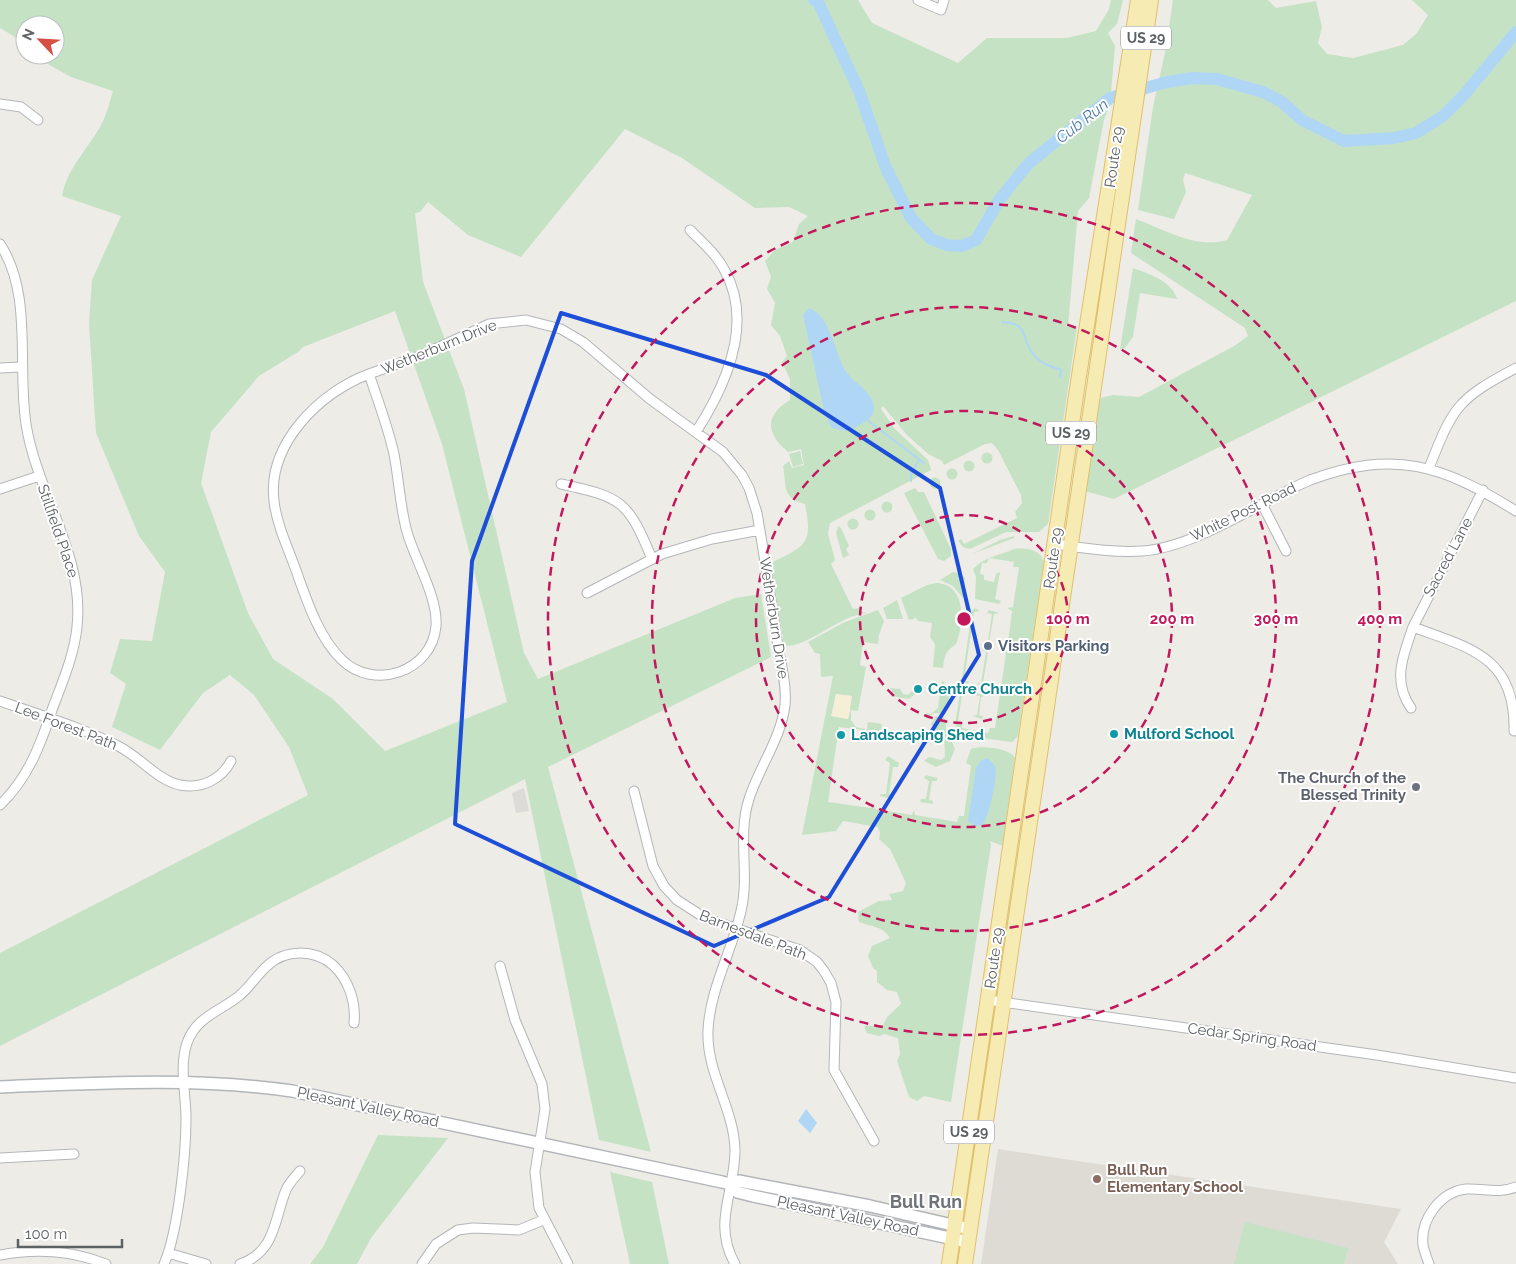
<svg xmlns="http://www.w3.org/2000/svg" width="1516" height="1264" font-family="Raleway,sans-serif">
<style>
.industrial{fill:#dddbd8}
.education{fill:#dedbd4}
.green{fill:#c5e2c5;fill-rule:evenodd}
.sand{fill:#f6efd8}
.water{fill:#afd7f5}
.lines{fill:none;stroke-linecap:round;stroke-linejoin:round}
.stream{stroke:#afd7f5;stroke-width:2}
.river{stroke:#afd7f5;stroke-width:12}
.street-casing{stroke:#b3b6b9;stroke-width:11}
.secondary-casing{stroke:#b2b5b9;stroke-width:14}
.primary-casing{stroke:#e1c06c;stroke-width:16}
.street{stroke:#fff;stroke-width:9}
.secondary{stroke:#fff;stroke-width:11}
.primary{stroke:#f6ebb3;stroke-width:14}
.marked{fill:none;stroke:#1d4ed8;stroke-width:4;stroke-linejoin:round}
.ring{fill:none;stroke:#c2185b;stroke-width:2.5;stroke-dasharray:9 6}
.service-dot{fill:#5c6f8a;stroke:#fff;stroke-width:2}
.culture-dot{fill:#0f9aa8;stroke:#fff;stroke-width:2}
.worship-dot{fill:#6b7280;stroke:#fff;stroke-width:2}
.education-dot{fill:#8d6e63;stroke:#fff;stroke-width:2}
.labels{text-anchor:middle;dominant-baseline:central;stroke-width:4;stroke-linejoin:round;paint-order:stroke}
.shield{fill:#fff;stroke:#8e9092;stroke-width:1}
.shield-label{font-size:14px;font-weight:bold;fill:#5d6164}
.street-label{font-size:15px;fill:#5d6164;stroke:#fff}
.service-label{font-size:15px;font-weight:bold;fill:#4e5e75;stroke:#fff;text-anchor:start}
.culture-label{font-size:15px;font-weight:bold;fill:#0d838f;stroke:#fff;text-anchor:start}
.worship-label{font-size:15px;font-weight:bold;fill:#5b616d;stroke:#fff;text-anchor:end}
.education-label{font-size:15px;font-weight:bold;fill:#785e54;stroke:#fff;text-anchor:start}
.water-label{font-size:16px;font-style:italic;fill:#4d78a6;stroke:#fff}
.quarter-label{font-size:18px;font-weight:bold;fill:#6f7276;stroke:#fff}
.centre{fill:#c2185b;stroke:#fff;stroke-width:2.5}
.ring-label{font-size:15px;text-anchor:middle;font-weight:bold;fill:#c2185b;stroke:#fff;stroke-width:4;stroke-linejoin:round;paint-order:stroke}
</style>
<rect width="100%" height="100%" fill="#eeece6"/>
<!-- industrial -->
<path class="industrial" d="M524 788 529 811 516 813 512 793Z"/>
<!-- education -->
<path class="education" d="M998 1149 1401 1209 1384 1242 1398 1264H981Z"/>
<!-- green -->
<path class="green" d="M0 0H858L872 23 958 63 987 38H1067L1096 31 1109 9 1111 0H1123L1117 24 1108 33 1115 46 1110 104 1104 120 1089 198 1078 211 1068 327H1077L1048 524 1039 532H1006L970 549 963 547 958 541 961 539 964 544 1017 518 1015 512 1022 503 1021 495 998 450 992 443 985 444 944 465 942 461 928 454 907 435 883 406 881 409 895 429 928 460 931 470 830 523 828 534 835 560 831 564 853 609 858 608 862 612H867C859 615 851 616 844 620 830 626 798 650 784 645L771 563C806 546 813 544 805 504 781 498 787 486 783 466L789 461 792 468 804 465 801 449 788 452C766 433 764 416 790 400V379L782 362 787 356 780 336 771 325 775 303 767 289 771 277 765 261 775 250 793 242 799 224 808 216 789 207 755 208 682 158 625 129 521 257 468 235 428 202 420 212 415 213 423 282 464 389 524 653 538 679 735 598 761 594 771 657 548 767 651 1152 599 1140 525 779 0 1046V953L308 795 289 747 254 695 230 675 203 693 160 750 112 727 126 684 110 673 120 639 152 641 165 572 139 536 96 433 89 323 92 280 121 216 62 196C67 167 91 146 103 121 108 111 110 100 113 91L71 77 37 58 34 55H55V25H25V43L0 28ZM395 311 442 444 507 702 385 751 333 699 273 659 248 613 201 483 211 432 259 376 298 352 303 347Z
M1173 0H1268L1276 8 1316 1 1322 27 1318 43 1327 54 1353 58 1403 45 1417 33 1428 15 1412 0H1516V301L1114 499 1085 491 1098 404 1101 398 1112 395 1139 397 1234 346 1248 336 1245 328 1131 253 1136 219C1165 230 1196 249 1227 240L1252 195 1185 173 1183 180 1186 192 1174 219 1138 210 1153 107 1166 48Z
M1133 268C1149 274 1172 281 1177 299L1140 293 1133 337 1125 348 1120 349Z
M800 451 803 464 793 467 789 454Z
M981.5 458a5.5 5.5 0 1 1 11 0a5.5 5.5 0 1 1-11 0Z
M963.5 466a5.5 5.5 0 1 1 11 0a5.5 5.5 0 1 1-11 0Z
M946.5 474a5.5 5.5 0 1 1 11 0a5.5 5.5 0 1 1-11 0Z
M929.5 483a5.5 5.5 0 1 1 11 0a5.5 5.5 0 1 1-11 0Z
M915 488 918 492H924L951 549V556L944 561 938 559 904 493Z
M881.5 507a5.5 5.5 0 1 1 11 0a5.5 5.5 0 1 1-11 0Z
M864.5 515a5.5 5.5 0 1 1 11 0a5.5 5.5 0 1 1-11 0Z
M847.5 524a5.5 5.5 0 1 1 11 0a5.5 5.5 0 1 1-11 0Z
M838 526 841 528 849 546 846 549 849 555 843 558 836 533Z
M1014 536V538L972 554 1000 540Z
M1014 549C1027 547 1041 550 1044 562L1018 736 1012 742 974 737 959 732 955 724 960 694 966 691 967 694H962L958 722 962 724V728L988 733 990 728H995L1006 654 1001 652 1007 650 1012 611 1007 608 1013 607 1019 567H1013L1014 562 989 558 987 563H982L980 574 984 575V580L994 582 996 574 1000 572 995 599 1001 601 999 604 975 599 976 577 973 569C985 557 997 556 1014 549Z
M953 572 961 574 965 578 963 598 953 586 940 580Z
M936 583C966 584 964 621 957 642 955 646 951 647 949 650 944 655 944 662 943 668L933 667 935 644 930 637 932 623 918 621 916 618 909 620 901 598 927 585Z
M897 600 903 619H887L883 608Z
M975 608 980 611 974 612 964 680 969 682 968 684 962 679 972 611Z
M878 610 884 621 879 635 878 644 863 642 860 665 866 667 858 711 850 710 851 696 836 694 831 716 848 719 850 711H851V720L856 727 865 729 863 734V730L839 727 828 802 871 808 874 803 875 809 912 815 914 810 915 815 957 822 959 816H964L971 766 966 763 971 749C981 745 1010 748 1015 758L1003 842 1006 847 990 841 991 845 951 1102 924 1096 917 1101 909 1097 897 1061 900 1054 898 1038 884 1034 879 1036 867 1033 864 1027 867 1025 876 1027 883 1025 887 1017 901 1004 897 992 887 990 877 982V971L873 968 868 956 872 946 890 938C883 926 872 927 859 922L858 912 879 901 892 900 889 894 903 891 906 883 890 849 879 839 880 833 878 827 843 821 836 831 802 835 833 676 821 677 820 654 815 653 808 642 845 622Z
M989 610 999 613 994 614 988 648 993 651 988 652 983 683 988 685 987 687 976 684 981 683 986 652 981 650 987 648 992 614 987 613Z
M942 680 950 691 946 714 934 713 926 719V713L931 714 938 708Z
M889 688 900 689 903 694 908 695 912 691 916 692 915 694 909 699 891 696 892 690Z
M975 693 987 695 981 697 979 715 983 716 982 719 972 716 977 715 980 696 975 695Z
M936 716 946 719V729L955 749 950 761 936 767 924 761 929 757 941 760 945 757 944 734 936 731 931 724Z
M868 722 882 724 879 740 866 735Z
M888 756 899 763 898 767H893L889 794 894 796 893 799 880 796 881 794H886L890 763 885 760Z
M926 775 937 778V781H932L929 800 933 801V804L920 802 921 799H926L929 781 924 778Z
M378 1135 448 1138 371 1238 357 1264H310L323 1247Z
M610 1172 652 1182 669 1264H630Z
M1245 1222 1348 1248 1344 1264H1234Z"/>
<!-- sand -->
<path class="sand" d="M836 694 852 696 848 719 832 716Z"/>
<!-- water -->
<path class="water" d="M809 308C829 315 835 350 843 367 851 382 872 390 874 407 875 420 856 427 846 431L832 428 825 415 803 315Z
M987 758C991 761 996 765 996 771 996 781 989 818 982 825L975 826 968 821 976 768 980 761Z
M806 1109 817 1123 810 1133 798 1121Z"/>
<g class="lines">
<!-- stream -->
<path class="stream" d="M1002 322C1030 323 1020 339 1034 355 1041 364 1051 366 1061 370L1060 377
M867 420 924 463
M911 481V474L919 460"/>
<!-- river -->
<path class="river" d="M814 0 818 2 859 91 886 168 911 218 931 239 947 245 962 246 976 240 999 200 1029 163 1110 98 1167 82 1193 78 1217 79 1263 92 1282 102 1302 120 1344 141 1394 138 1416 133 1443 116 1463 96 1516 32"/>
<defs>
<path id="street" d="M918 0 941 10 944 0
M0 104 21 107 38 120
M690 230C703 243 717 255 725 271 754 324 725 387 696 432
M0 244C33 294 17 366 26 424 37 494 85 555 77 627 74 656 62 683 52 710 40 746 28 778 0 805
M0 368 21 367
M369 374 420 356 489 324 526 320 561 329 583 342 650 399 723 452 742 475 749 488 757 513C764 555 771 597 777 640 780 661 787 683 785 705 781 739 759 767 749 799 737 836 750 874 741 911 732 951 710 989 708 1030 706 1073 734 1108 735 1150 735 1192 712 1223 735 1264
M369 374C378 401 388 427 394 454 399 480 400 507 407 532 415 560 438 597 436 626 432 672 374 691 342 660 320 639 308 604 298 576 290 552 277 527 274 501 267 444 320 392 369 374Z
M1429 468C1453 407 1457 399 1516 368
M561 484C621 497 628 500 652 559
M0 489 39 476
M1262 504 1286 551
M1055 544C1084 548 1113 553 1142 551 1197 547 1259 502 1310 480 1395 449 1442 465 1516 511
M587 593 662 554 712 539 760 530
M1413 627C1470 648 1516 657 1514 731
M0 701C39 715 81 727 118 746 139 756 157 780 180 785 201 789 221 780 231 761
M1411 708C1392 681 1403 656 1413 627L1483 490
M634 791 653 866 664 886 677 900 705 918 800 950 817 962 824 971 831 983 836 1002 834 1070 874 1141
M500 966 515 1020 542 1084 545 1109 535 1172 539 1208 568 1264
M988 1000 1377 1055 1516 1078
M0 1158 74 1154
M168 1253 206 1264
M0 1255C37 1248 71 1250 106 1264
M164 1264C178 1233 186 1154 186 1119 186 1094 179 1067 187 1043 196 1017 219 1012 239 996 250 987 257 975 267 966 285 949 314 949 333 965 349 980 356 1002 354 1023
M240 1264C276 1252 274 1219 286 1190 289 1183 295 1177 300 1171
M422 1264 436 1244 458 1230 473 1228 519 1230 543 1220
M1429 1264C1427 1258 1424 1251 1423 1245 1420 1220 1440 1192 1466 1189 1483 1188 1499 1194 1516 1187"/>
<path id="secondary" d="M0 1087C98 1083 195 1077 292 1091L722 1182 730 1184 737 1192 753 1196 968 1242
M730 1184 739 1181 870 1206 970 1229"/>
<path id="primary" d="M949 1264 1078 382 1138 0
M965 1264 1151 0"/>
</defs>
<!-- street casing -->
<use href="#street" class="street-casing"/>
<!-- secondary casing -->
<use href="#secondary" class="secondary-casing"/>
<!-- primary casing -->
<use href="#primary" class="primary-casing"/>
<!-- street -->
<use href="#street" class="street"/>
<!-- secondary -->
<use href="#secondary" class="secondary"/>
<!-- primary -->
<use href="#primary" class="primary"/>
</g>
<!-- marked area -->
<path class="marked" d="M561 313 766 375 940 488 979 655 829 897 714 946 455 824 472 561Z"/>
<!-- distance rings -->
<g class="ring">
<circle cx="964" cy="619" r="104"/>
<circle cx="964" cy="619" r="208"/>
<circle cx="964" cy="619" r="312"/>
<circle cx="964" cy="619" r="416"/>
</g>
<!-- markers -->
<circle class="service-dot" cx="988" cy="646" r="5"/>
<g class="culture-dot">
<circle cx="918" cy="689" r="5"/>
<circle cx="1114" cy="734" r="5"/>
<circle cx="841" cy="735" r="5"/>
</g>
<circle class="worship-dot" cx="1416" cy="787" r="5"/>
<circle class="education-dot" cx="1097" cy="1179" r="5"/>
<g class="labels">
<!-- shield labels -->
<g class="shield">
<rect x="1121" y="26.5" width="50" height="23" rx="4"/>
<rect x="1046" y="421.5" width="50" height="23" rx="4"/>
<rect x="944" y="1120.5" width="50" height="23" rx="4"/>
</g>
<g class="shield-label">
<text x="1146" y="38">US 29</text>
<text x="1071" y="433">US 29</text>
<text x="969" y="1132">US 29</text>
</g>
<!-- street labels -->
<g class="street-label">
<text transform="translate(1114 157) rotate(-82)">Route 29</text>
<text transform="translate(439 347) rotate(-22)">Wetherburn Drive</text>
<text transform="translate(1243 512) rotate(-26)">White Post Road</text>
<text transform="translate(58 531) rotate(71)">Stillfield Place</text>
<text transform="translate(1448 557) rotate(-62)">Sacred Lane</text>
<text transform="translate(1053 558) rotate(-82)">Route 29</text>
<text transform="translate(774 618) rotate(81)">Wetherburn Drive</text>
<text transform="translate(66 726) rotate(21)">Lee Forest Path</text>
<text transform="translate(753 935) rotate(21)">Barnesdale Path</text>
<text transform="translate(994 958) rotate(-82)">Route 29</text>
<text transform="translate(1252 1037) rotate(8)">Cedar Spring Road</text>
<text transform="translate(368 1107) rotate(12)">Pleasant Valley Road</text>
<text transform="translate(848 1216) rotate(12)">Pleasant Valley Road</text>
</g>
<!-- service labels -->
<g class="service-label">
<text x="998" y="646">Visitors Parking</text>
</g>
<!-- culture labels -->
<g class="culture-label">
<text x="928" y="689">Centre Church</text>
<text x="1124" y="734">Mulford School</text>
<text x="851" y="735">Landscaping Shed</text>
</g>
<!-- worship labels -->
<g class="worship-label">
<text x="1406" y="778">The Church of the<tspan x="1406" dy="17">Blessed Trinity</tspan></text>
</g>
<!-- education labels -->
<g class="education-label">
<text x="1107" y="1170">Bull Run<tspan x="1107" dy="17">Elementary School</tspan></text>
</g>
<!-- water labels -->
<g class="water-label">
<text transform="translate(1082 121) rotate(-38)">Cub Run</text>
</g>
<!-- quarter labels -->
<g class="quarter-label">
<text x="926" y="1201">Bull Run</text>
</g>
</g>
<circle cx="964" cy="619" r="8" class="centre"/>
<g class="ring-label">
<text x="1068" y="624">100 m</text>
<text x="1172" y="624">200 m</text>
<text x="1276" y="624">300 m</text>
<text x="1380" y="624">400 m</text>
</g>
<!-- north arrow -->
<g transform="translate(40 40) rotate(295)"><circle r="24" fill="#ffffff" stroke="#bec0c1"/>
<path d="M0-4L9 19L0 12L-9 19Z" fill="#d54f44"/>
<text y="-8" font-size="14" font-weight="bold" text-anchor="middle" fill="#5d6164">N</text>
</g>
<!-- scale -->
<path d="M18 1239v8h104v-8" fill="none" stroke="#5d6164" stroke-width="2.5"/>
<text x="25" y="1239" font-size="15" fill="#5d6164" stroke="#ffffff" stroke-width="4" paint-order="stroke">100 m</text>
</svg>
